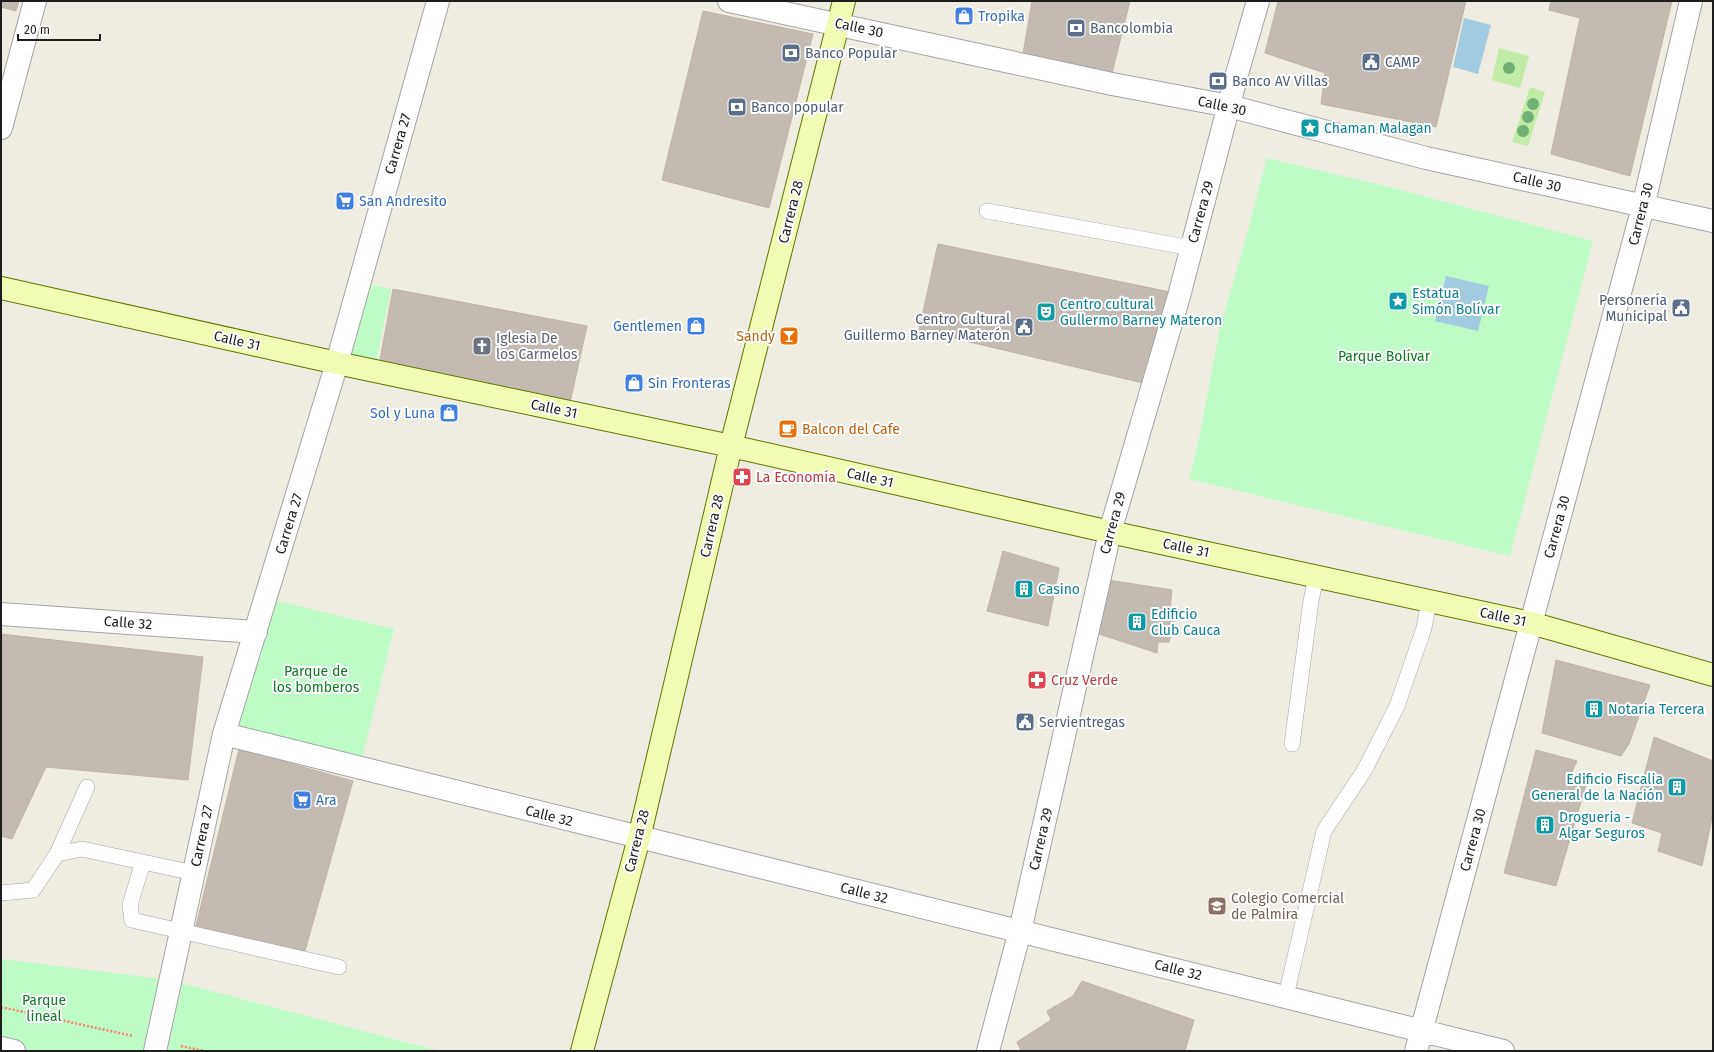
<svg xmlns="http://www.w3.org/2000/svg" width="1714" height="1052" font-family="'Fira Sans',sans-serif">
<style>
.grass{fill:#c2eba6}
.park{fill:#bdfbc7}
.water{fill:#a1cbde}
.building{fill:#c3bab2;stroke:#c1b3a4}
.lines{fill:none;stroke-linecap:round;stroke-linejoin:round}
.lane-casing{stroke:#a4a4a4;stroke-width:16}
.street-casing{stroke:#a4a4a4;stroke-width:24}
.secondary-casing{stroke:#607701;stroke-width:24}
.path{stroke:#fe8164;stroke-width:2.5;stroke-dasharray:2 2;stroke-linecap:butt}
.lane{stroke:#fff;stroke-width:15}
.street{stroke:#fff;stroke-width:22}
.secondary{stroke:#f1fbb3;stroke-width:22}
.tree{fill:#70b075}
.labels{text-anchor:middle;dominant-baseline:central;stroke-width:4;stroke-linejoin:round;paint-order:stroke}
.shop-label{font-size:14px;fill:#366cbe;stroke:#fff;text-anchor:start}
.street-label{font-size:14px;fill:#1d1d1d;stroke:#fff}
.service-label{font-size:14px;fill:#4e5e75;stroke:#fff;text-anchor:start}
.culture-label{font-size:14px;fill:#0d838f;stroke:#fff;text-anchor:start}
.food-label{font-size:14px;fill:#c56008;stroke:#fff;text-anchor:end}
.worship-label{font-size:14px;fill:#5b616d;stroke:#fff;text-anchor:start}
.park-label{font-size:14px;fill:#087e1c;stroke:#fff}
.health-label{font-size:14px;fill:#be3a42;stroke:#fff;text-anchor:start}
.education-label{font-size:14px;fill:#785e54;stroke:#fff;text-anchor:start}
</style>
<rect width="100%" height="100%" fill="#efece2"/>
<!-- grass -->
<path class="grass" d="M1499 48 1529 56 1520 88 1492 80Z
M1530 87 1545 92 1528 146 1512 142Z"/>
<!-- park -->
<path class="park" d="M1267 158 1389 187 1593 241 1510 556 1189 479 1199 439 1220 328 1244 245Z
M363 283 391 289 375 367 342 360Z
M273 600 394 629 361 762 235 728Z
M1 959 170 980 439 1051H1Z"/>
<!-- water -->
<path class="water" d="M1464 18 1491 25 1478 74 1453 67Z
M1446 276 1489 286 1478 331 1435 321Z"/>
<!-- building -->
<path class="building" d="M1 1H19L16 11 1 7Z
M1032 1H1130L1111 77 1023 54Z
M1278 1H1466L1436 127 1321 104 1325 73 1265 53Z
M1551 1H1672L1630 176 1551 154 1580 18 1549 10Z
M703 11 813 34 769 208 662 180Z
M938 244 1175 293 1147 384 919 330Z
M393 289 587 326 570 403 379 365Z
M1003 551 1059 568 1048 626 987 611Z
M1108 580 1172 590 1170 609 1178 610 1169 642H1158L1157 653 1096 633Z
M1 634 203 657 188 780 46 767 12 839 1 836Z
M1556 660 1650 685 1629 744 1621 756 1542 733Z
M1654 737 1713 761V813L1702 866 1658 851 1662 833 1632 823Z
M239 749 353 781 305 951 196 926Z
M1536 750 1577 761 1571 774 1588 778 1556 886 1504 873Z
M1082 981 1194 1020 1185 1051H1021L1017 1042 1051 1020 1047 1011 1073 996Z"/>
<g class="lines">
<defs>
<path id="lane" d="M987 211 1192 248
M1292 744 1311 601 1316 577
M57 854 87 787
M143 862 130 905 132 920 339 967
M1 893 33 890 57 854 82 849 194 873
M1286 996 1324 831 1364 771 1397 706 1424 628 1429 601"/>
<path id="street" d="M729 1 1112 84 1229 106 1426 158 1713 221
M1 128 35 1
M1 614 256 632
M224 734 1503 1051
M1 1048 14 1051
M155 1051 224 734 337 363 438 1
M988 1051 1020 931 1110 532 1179 296 1237 74 1258 1
M1416 1051 1643 207 1691 1"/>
<path id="secondary" d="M1 288 337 363 731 446 1110 532 1531 623 1713 675
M582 1051 639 838 731 446 844 1"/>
</defs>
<!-- lane casing -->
<use href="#lane" class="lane-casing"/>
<!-- street casing -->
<use href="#street" class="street-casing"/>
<!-- secondary casing -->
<use href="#secondary" class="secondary-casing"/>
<!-- path -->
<path class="path" d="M1 1007 133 1036
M181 1046 204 1051"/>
<!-- lane -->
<use href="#lane" class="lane"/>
<!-- street -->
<use href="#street" class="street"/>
<!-- secondary -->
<use href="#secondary" class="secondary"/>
</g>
<!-- trees -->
<g class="tree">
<circle cx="1509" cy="68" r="6"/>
<circle cx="1533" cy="104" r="6"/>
<circle cx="1528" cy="117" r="6"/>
<circle cx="1523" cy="131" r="6"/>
</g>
<!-- icons -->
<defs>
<symbol id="shop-square" viewBox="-11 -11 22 22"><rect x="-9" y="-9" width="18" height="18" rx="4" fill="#3f7fe0" stroke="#fff"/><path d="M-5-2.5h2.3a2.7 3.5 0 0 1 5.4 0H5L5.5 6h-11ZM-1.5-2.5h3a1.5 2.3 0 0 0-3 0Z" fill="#fff"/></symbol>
<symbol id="bank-square" viewBox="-11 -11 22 22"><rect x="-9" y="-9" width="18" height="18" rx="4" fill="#5c6f8a" stroke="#fff"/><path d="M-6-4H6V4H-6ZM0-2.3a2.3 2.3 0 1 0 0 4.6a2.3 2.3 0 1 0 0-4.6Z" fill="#fff"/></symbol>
<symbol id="civic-square" viewBox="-11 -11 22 22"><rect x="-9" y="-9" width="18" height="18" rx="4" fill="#5c6f8a" stroke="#fff"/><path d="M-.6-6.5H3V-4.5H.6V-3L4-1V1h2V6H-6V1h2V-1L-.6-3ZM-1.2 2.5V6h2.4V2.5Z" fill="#fff"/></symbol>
<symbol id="sight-square" viewBox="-11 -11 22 22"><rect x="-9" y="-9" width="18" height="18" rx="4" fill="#0f9aa8" stroke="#fff"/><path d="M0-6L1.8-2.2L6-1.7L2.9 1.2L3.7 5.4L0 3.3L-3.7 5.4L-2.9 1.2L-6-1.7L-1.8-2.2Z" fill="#fff"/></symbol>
<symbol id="supermarket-square" viewBox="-11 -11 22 22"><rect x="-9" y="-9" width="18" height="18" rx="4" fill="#3f7fe0" stroke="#fff"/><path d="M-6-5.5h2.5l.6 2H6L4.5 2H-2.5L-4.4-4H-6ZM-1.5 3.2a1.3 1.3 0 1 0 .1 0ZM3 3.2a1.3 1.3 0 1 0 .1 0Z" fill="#fff"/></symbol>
<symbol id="theatre-square" viewBox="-11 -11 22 22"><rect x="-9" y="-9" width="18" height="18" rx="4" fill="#0f9aa8" stroke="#fff"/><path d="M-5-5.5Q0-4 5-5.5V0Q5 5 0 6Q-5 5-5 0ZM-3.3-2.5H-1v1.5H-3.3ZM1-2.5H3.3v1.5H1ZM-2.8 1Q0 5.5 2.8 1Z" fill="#fff"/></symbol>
<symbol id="bar-square" viewBox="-11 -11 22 22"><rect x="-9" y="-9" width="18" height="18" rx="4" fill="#e8710a" stroke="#fff"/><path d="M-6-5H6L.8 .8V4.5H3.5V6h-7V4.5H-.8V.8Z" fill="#fff"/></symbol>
<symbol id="church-square" viewBox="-11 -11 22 22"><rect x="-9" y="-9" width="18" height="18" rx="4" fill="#6b7280" stroke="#fff"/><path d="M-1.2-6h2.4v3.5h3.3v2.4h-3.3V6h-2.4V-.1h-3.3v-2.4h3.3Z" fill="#fff"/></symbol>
<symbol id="cafe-square" viewBox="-11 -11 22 22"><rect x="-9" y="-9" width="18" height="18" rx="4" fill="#e8710a" stroke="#fff"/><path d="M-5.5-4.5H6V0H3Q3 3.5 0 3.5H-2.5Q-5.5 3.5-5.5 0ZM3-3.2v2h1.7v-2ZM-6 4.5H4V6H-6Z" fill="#fff"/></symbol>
<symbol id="pharmacy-square" viewBox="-11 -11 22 22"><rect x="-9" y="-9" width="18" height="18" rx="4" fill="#e0444e" stroke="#fff"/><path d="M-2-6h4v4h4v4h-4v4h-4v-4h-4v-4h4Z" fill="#fff"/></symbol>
<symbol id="building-square" viewBox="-11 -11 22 22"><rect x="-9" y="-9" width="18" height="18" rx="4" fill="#0f9aa8" stroke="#fff"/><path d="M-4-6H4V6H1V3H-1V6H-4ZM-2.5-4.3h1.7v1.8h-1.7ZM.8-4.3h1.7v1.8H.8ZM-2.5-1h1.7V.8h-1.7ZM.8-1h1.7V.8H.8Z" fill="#fff"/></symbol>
<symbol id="school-square" viewBox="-11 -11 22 22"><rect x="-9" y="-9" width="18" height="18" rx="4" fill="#8d6e63" stroke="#fff"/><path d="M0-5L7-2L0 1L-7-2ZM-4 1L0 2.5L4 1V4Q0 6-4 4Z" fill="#fff"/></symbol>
</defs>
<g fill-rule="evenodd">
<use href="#shop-square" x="953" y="5" width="22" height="22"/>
<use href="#bank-square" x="1065" y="17" width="22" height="22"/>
<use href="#bank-square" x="780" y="42" width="22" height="22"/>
<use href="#civic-square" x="1360" y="51" width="22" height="22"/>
<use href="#bank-square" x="1207" y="70" width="22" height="22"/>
<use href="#bank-square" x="726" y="96" width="22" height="22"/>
<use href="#sight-square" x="1299" y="117" width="22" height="22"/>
<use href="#supermarket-square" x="334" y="190" width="22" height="22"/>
<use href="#sight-square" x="1387" y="290" width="22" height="22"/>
<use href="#civic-square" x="1670" y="297" width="22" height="22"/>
<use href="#theatre-square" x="1035" y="301" width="22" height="22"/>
<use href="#shop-square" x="685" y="315" width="22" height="22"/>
<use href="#civic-square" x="1013" y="316" width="22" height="22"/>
<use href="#bar-square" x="778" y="325" width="22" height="22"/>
<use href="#church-square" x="471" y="335" width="22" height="22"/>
<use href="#shop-square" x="623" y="372" width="22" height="22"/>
<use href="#shop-square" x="438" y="402" width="22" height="22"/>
<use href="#cafe-square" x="777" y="418" width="22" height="22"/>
<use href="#pharmacy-square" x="731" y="466" width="22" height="22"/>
<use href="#building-square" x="1013" y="578" width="22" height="22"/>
<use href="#building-square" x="1126" y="611" width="22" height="22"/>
<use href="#pharmacy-square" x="1026" y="669" width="22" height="22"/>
<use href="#building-square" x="1583" y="698" width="22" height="22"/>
<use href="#civic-square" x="1014" y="711" width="22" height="22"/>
<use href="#building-square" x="1666" y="776" width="22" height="22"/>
<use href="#supermarket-square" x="291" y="789" width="22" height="22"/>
<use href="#building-square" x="1534" y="814" width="22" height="22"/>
<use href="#school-square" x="1206" y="895" width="22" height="22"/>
</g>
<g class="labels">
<!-- shop labels -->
<g class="shop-label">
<text x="978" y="16">Tropika</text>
<text x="359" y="201">San Andresito</text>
<text x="682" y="326" text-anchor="end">Gentlemen</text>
<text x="648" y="383">Sin Fronteras</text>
<text x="435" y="413" text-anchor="end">Sol y Luna</text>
<text x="316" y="800">Ara</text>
</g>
<!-- street labels -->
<g class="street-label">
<text transform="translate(859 28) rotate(12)">Calle 30</text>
<text transform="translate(1222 106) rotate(12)">Calle 30</text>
<text transform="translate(398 144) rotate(-74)">Carrera 27</text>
<text transform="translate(1537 182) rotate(13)">Calle 30</text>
<text transform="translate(791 212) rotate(-76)">Carrera 28</text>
<text transform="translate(1201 212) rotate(-75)">Carrera 29</text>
<text transform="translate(1641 214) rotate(-76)">Carrera 30</text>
<text transform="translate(237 341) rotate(13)">Calle 31</text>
<text transform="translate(554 409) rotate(12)">Calle 31</text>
<text transform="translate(870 478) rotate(13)">Calle 31</text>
<text transform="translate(1113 523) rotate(-75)">Carrera 29</text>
<text transform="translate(289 524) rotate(-73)">Carrera 27</text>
<text transform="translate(712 526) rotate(-77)">Carrera 28</text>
<text transform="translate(1557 527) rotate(-75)">Carrera 30</text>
<text transform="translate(1186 548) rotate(12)">Calle 31</text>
<text transform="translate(1503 617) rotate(12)">Calle 31</text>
<text transform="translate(128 623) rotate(4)">Calle 32</text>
<text transform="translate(549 816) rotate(14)">Calle 32</text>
<text transform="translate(202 836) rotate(-78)">Carrera 27</text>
<text transform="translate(1041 839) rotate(-77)">Carrera 29</text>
<text transform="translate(1473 840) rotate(-75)">Carrera 30</text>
<text transform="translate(637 841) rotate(-76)">Carrera 28</text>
<text transform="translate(864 893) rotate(14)">Calle 32</text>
<text transform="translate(1178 970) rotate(14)">Calle 32</text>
</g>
<!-- service labels -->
<g class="service-label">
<text x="1090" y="28">Bancolombia</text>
<text x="805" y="53">Banco Popular</text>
<text x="1385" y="62">CAMP</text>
<text x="1232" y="81">Banco AV Villas</text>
<text x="751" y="107">Banco popular</text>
<text x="1667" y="300" text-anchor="end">Personería<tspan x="1667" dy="16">Municipal</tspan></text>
<text x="1010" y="319" text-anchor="end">Centro Cultural<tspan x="1010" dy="16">Guillermo Barney Materón</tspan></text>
<text x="1039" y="722">Servientregas</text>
</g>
<!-- culture labels -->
<g class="culture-label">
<text x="1324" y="128">Chaman Malagan</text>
<text x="1412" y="293">Estatua<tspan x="1412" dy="16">Simón Bolívar</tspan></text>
<text x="1060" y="304">Centro cultural<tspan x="1060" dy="16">Gullermo Barney Materon</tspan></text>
<text x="1038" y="589">Casino</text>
<text x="1151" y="614">Edificio<tspan x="1151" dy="16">Club Cauca</tspan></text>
<text x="1608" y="709">Notaria Tercera</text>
<text x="1663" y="779" text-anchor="end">Edificio Fiscalia<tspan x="1663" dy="16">General de la Nación</tspan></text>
<text x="1559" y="817">Drogueria -<tspan x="1559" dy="16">Algar Seguros</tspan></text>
</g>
<!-- food labels -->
<g class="food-label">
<text x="775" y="336">Sandy</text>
<text x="802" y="429" text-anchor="start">Balcon del Cafe</text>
</g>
<!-- worship labels -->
<g class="worship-label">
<text x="496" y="338">Iglesia De<tspan x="496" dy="16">los Carmelos</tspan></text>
</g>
<!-- park labels -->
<g class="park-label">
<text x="1384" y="356">Parque Bolívar</text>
<text x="316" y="671">Parque de<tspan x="316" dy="16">los bomberos</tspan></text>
<text x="44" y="1000">Parque<tspan x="44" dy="16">lineal</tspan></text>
</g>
<!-- health labels -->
<g class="health-label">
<text x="756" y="477">La Economía</text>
<text x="1051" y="680">Cruz Verde</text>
</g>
<!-- education labels -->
<g class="education-label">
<text x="1231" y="898">Colegio Comercial<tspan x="1231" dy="16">de Palmira</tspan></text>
</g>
</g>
<!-- border -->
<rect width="1714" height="1052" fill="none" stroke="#1d1d1d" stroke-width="4"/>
<!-- scale -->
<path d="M18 34v6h82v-6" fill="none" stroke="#1d1d1d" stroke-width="2"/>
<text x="24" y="34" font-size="12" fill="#1d1d1d" stroke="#ffffff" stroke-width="3" paint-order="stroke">20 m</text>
</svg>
